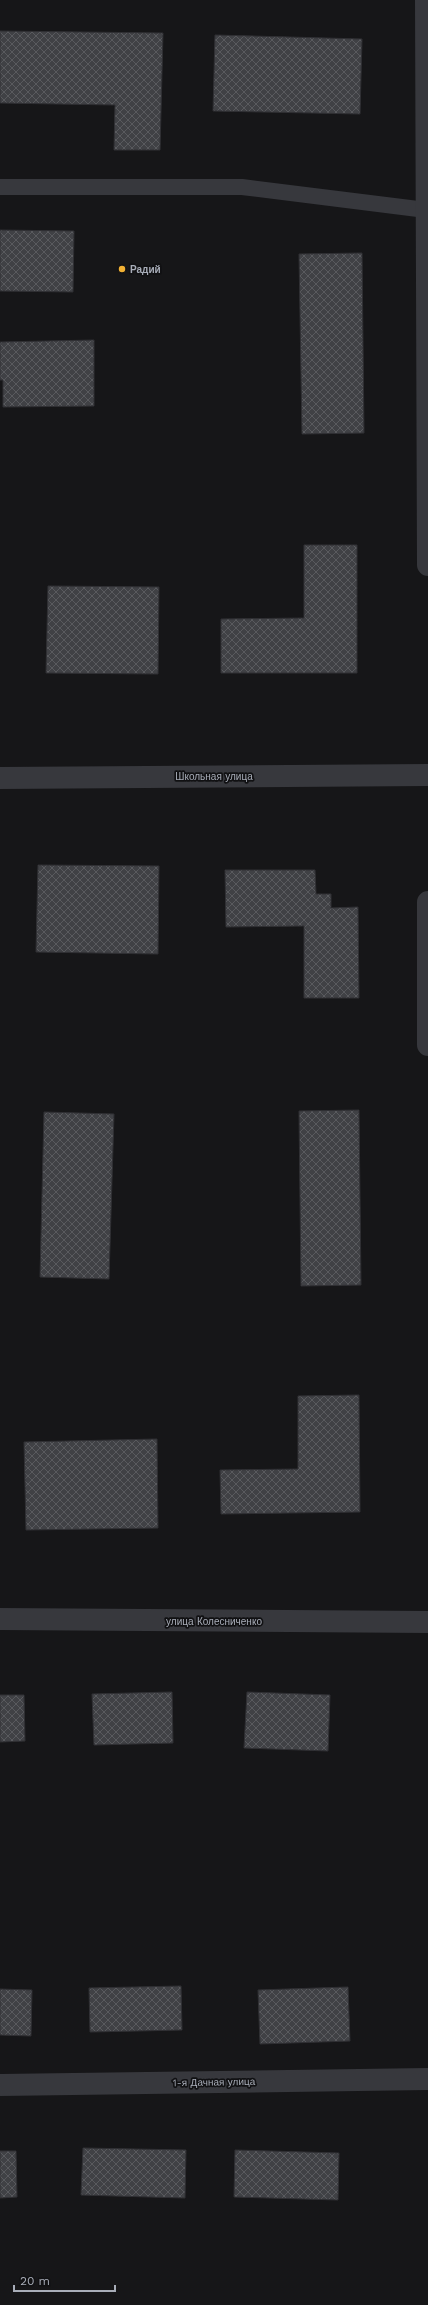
<svg xmlns="http://www.w3.org/2000/svg" width="428" height="2305" font-family="'Work Sans',sans-serif">
<style>
.building{fill:url(#building-cross-hatch);stroke:#303034}
.lines{fill:none;stroke-linecap:round;stroke-linejoin:round}
.service{stroke:#37383d;stroke-width:16}
.minor{stroke:#37383d;stroke-width:22}
.poi-dot{fill:#f2b134;stroke:#111113;stroke-width:1.5}
.labels{text-anchor:middle;dominant-baseline:central;stroke-width:3.5;stroke-linejoin:round;paint-order:stroke}
.poi-label{font-size:10px;font-weight:bold;fill:#a8adb8;stroke:#111113;text-anchor:start}
.street-label{font-size:10px;fill:#a8adb8;stroke:#111113}
</style>
<defs>
<pattern id="building-cross-hatch" width="8" height="8" patternUnits="userSpaceOnUse"><rect width="8" height="8" fill="#404145"/><path d="M0 0l8 8M0 8l8-8" fill="none" stroke="#595a5e"/></pattern>
</defs>
<rect width="100%" height="100%" fill="#161618"/>
<!-- building -->
<path class="building" d="M0 31 163 33 160 150H114L115 105 0 103Z
M215 35 362 39 360 114 213 111Z
M0 230 74 231 73 292 0 291Z
M362 253 364 433 302 434 299 254Z
M94 340V406L3 407V380H0V342Z
M304 545H357V673H221V619L304 618Z
M48 586 159 587 158 674 46 673Z
M38 865 159 866 158 954 36 952Z
M225 870H315L316 894H331V908L358 907 359 998H304V926L226 927Z
M359 1110 361 1285 301 1286 299 1111Z
M44 1112 114 1114 109 1279 40 1277Z
M359 1395 360 1512 221 1514 220 1470 298 1469V1396Z
M157 1439 158 1528 26 1530 24 1442Z
M172 1692 173 1743 94 1745 92 1694Z
M247 1692 330 1695 328 1751 244 1748Z
M0 1695H24L25 1741 0 1742Z
M181 1986 182 2030 90 2032 89 1988Z
M348 1987 350 2041 260 2044 258 1990Z
M0 1989 32 1990 31 2036 0 2035Z
M83 2148 186 2150 185 2198 81 2195Z
M235 2150 339 2153 338 2200 234 2197Z
M0 2151H16L17 2197 0 2198Z"/>
<g class="lines">
<!-- service -->
<path class="service" d="M0 187H242L426 210"/>
<!-- minor -->
<path class="minor" d="M426 0 428 565
M0 778 428 775
M428 902V1045
M0 1619 428 1622
M0 2085 428 2079"/>
</g>
<!-- markers -->
<circle class="poi-dot" cx="122" cy="269" r="4"/>
<g class="labels">
<!-- poi labels -->
<g class="poi-label">
<text x="130" y="269">Радий</text>
</g>
<!-- street labels -->
<g class="street-label">
<text x="214" y="776">Школьная улица</text>
<text x="214" y="1621">улица Колесниченко</text>
<text transform="translate(214 2082) rotate(-1)">1-я Дачная улица</text>
</g>
</g>
<!-- scale -->
<path d="M14 2285v6h101v-6" fill="none" stroke="#a8adb8" stroke-width="2"/>
<text x="20" y="2285" font-size="12" fill="#a8adb8" stroke="#111113" stroke-width="3" paint-order="stroke">20 m</text>
</svg>
